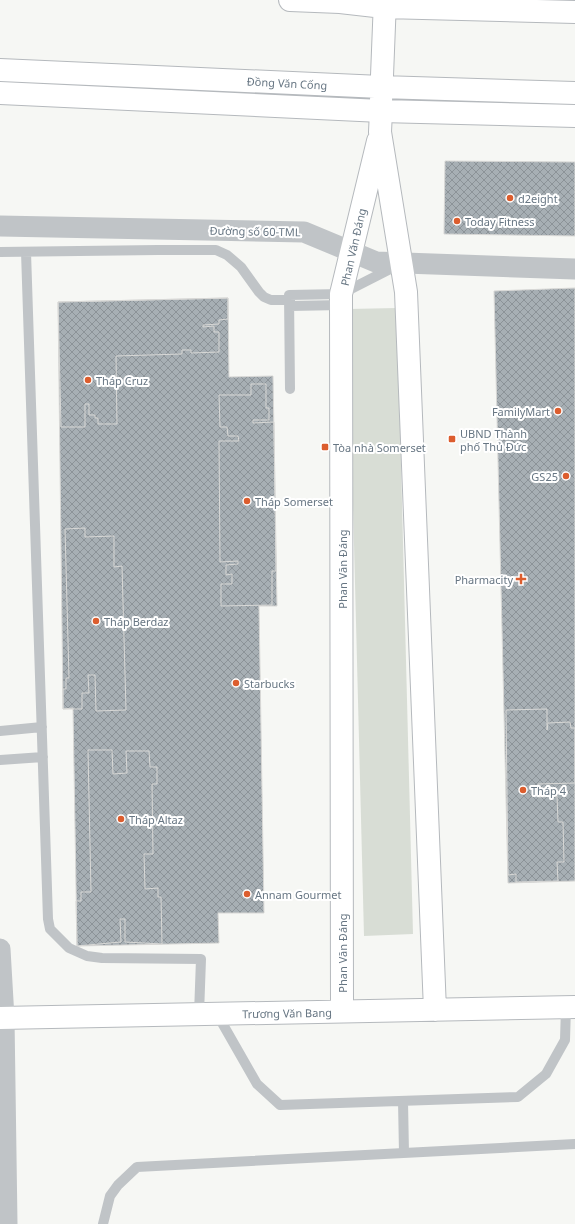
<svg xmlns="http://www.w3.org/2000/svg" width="575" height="1224" font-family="'Noto Sans',sans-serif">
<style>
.green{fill:#d8ddd5}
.building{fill:url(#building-cross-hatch);stroke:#d8d8d6}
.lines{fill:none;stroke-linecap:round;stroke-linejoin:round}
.secondary-casing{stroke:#b5b9bd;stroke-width:24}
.primary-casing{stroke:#b5b9bd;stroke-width:24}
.lane{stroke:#c0c4c7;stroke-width:10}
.street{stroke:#c0c4c7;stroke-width:21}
.secondary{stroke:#fff;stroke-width:22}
.primary{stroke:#fff;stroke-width:22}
.poi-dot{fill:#dc5d2e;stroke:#fff;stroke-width:1.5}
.labels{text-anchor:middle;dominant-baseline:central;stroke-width:4;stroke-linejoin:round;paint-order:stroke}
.street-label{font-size:11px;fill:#677683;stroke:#fff}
.poi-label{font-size:11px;fill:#677683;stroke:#fff;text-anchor:start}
</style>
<defs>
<pattern id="building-cross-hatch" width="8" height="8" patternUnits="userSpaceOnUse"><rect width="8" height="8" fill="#a7afb4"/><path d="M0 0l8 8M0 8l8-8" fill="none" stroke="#8c9398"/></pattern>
</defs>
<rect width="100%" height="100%" fill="#f6f7f4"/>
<!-- green -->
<path class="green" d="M397 308 413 934 364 936 348 309Z"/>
<!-- building -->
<path class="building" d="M445 161 575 162V236L444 234Z
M575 288V881L508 883 494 291Z
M228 298V319L219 320V324L203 325V327L214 326V332H219V352L191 353V350H182V354L116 356 117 424H98V418H95V415H89V404H85V427H61L58 302Z
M228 298 229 377 273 376 277 606H259L264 913H218L219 943 77 946 73 708 63 709 58 302Z
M251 384H266V408H269V420H253V423L274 422 276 571H272V605L221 606V584H232V574L226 575V565L238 564V561L220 562 219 441H239L238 436H228L227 427H220L219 395H251Z
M85 528V537L114 536V567L122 566 126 710 96 711 95 675H88L89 693H82V709H63V689H66V678H69L65 529Z
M547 709V730L548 723 570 722 571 728H575V783L538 784V797L557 796 558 822H563L564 862H557L558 881 516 882V874L508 875 506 710Z
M88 750H112L113 774 127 773 126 751H149L150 767H157V784H152L153 854H144L145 889 158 888V897H161L162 944 125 942V919H120L121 942 77 946 76 901H81V892H91Z"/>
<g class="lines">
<defs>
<path id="secondary" d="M381 111 380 132 406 292 435 1010
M342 1011 341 294 378 141
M0 1018 575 1007"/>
<path id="primary" d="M290 0 340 2 384 7 575 12
M0 70 381 87 575 93
M0 93 381 111 575 116
M381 101 385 0"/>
</defs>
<!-- secondary casing -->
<use href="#secondary" class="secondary-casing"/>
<!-- primary casing -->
<use href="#primary" class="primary-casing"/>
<!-- lane -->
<path class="lane" d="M0 252 158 250H216L227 255 241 267 259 292 264 297 271 300H290
M26 252 48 919 50 929 69 948 87 956 102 958 201 959 199 1014
M290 306 342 305
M290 389 289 295 341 294 394 267
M0 731 42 727
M0 760 43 757
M217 1014 257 1084 280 1105 518 1097 546 1074 565 1040 566 1007
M403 1101 404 1153
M103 1224 110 1196 118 1185 137 1167 575 1144"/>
<!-- street -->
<path class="street" d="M0 226 304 232 376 262 575 269
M0 949 4 1018 7 1224"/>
<!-- secondary -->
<use href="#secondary" class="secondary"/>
<!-- primary -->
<use href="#primary" class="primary"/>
</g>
<!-- markers -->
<g class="poi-dot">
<circle cx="510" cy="198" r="4"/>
<circle cx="457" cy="221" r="4"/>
<circle cx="88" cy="380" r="4"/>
<circle cx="558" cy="411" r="4"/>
<rect x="448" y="435" width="8" height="8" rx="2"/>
<rect x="321" y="443" width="8" height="8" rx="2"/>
<circle cx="566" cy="476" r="4"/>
<circle cx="247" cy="501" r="4"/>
<path d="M519 573h4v4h4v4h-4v4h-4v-4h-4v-4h4z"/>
<circle cx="96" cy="621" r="4"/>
<circle cx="236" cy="683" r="4"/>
<circle cx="523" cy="790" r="4"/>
<circle cx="121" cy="819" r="4"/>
<circle cx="247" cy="894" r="4"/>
</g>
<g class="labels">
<!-- street labels -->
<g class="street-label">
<text transform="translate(287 83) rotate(3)">Đồng Văn Cống</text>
<text transform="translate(255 231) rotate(1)">Đường số 60-TML</text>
<text transform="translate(353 247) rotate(-77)">Phan Văn Đáng</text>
<text transform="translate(342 569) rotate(-90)">Phan Văn Đáng</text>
<text transform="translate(342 953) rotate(-90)">Phan Văn Đáng</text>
<text transform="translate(287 1013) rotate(-1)">Trương Văn Bang</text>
</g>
<!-- poi labels -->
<g class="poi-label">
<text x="518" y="198">d2eight</text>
<text x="465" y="221">Today Fitness</text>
<text x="96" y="380">Tháp Cruz</text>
<text x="550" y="411" text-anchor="end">FamilyMart</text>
<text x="460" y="433">UBND Thành<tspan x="460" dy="13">phố Thủ Đức</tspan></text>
<text x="333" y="447">Tòa nhà Somerset</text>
<text x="558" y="476" text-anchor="end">GS25</text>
<text x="255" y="501">Tháp Somerset</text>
<text x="513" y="579" text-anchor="end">Pharmacity</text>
<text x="104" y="621">Tháp Berdaz</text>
<text x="244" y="683">Starbucks</text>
<text x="531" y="790">Tháp 4</text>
<text x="129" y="819">Tháp Altaz</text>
<text x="255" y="894">Annam Gourmet</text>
</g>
</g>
</svg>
